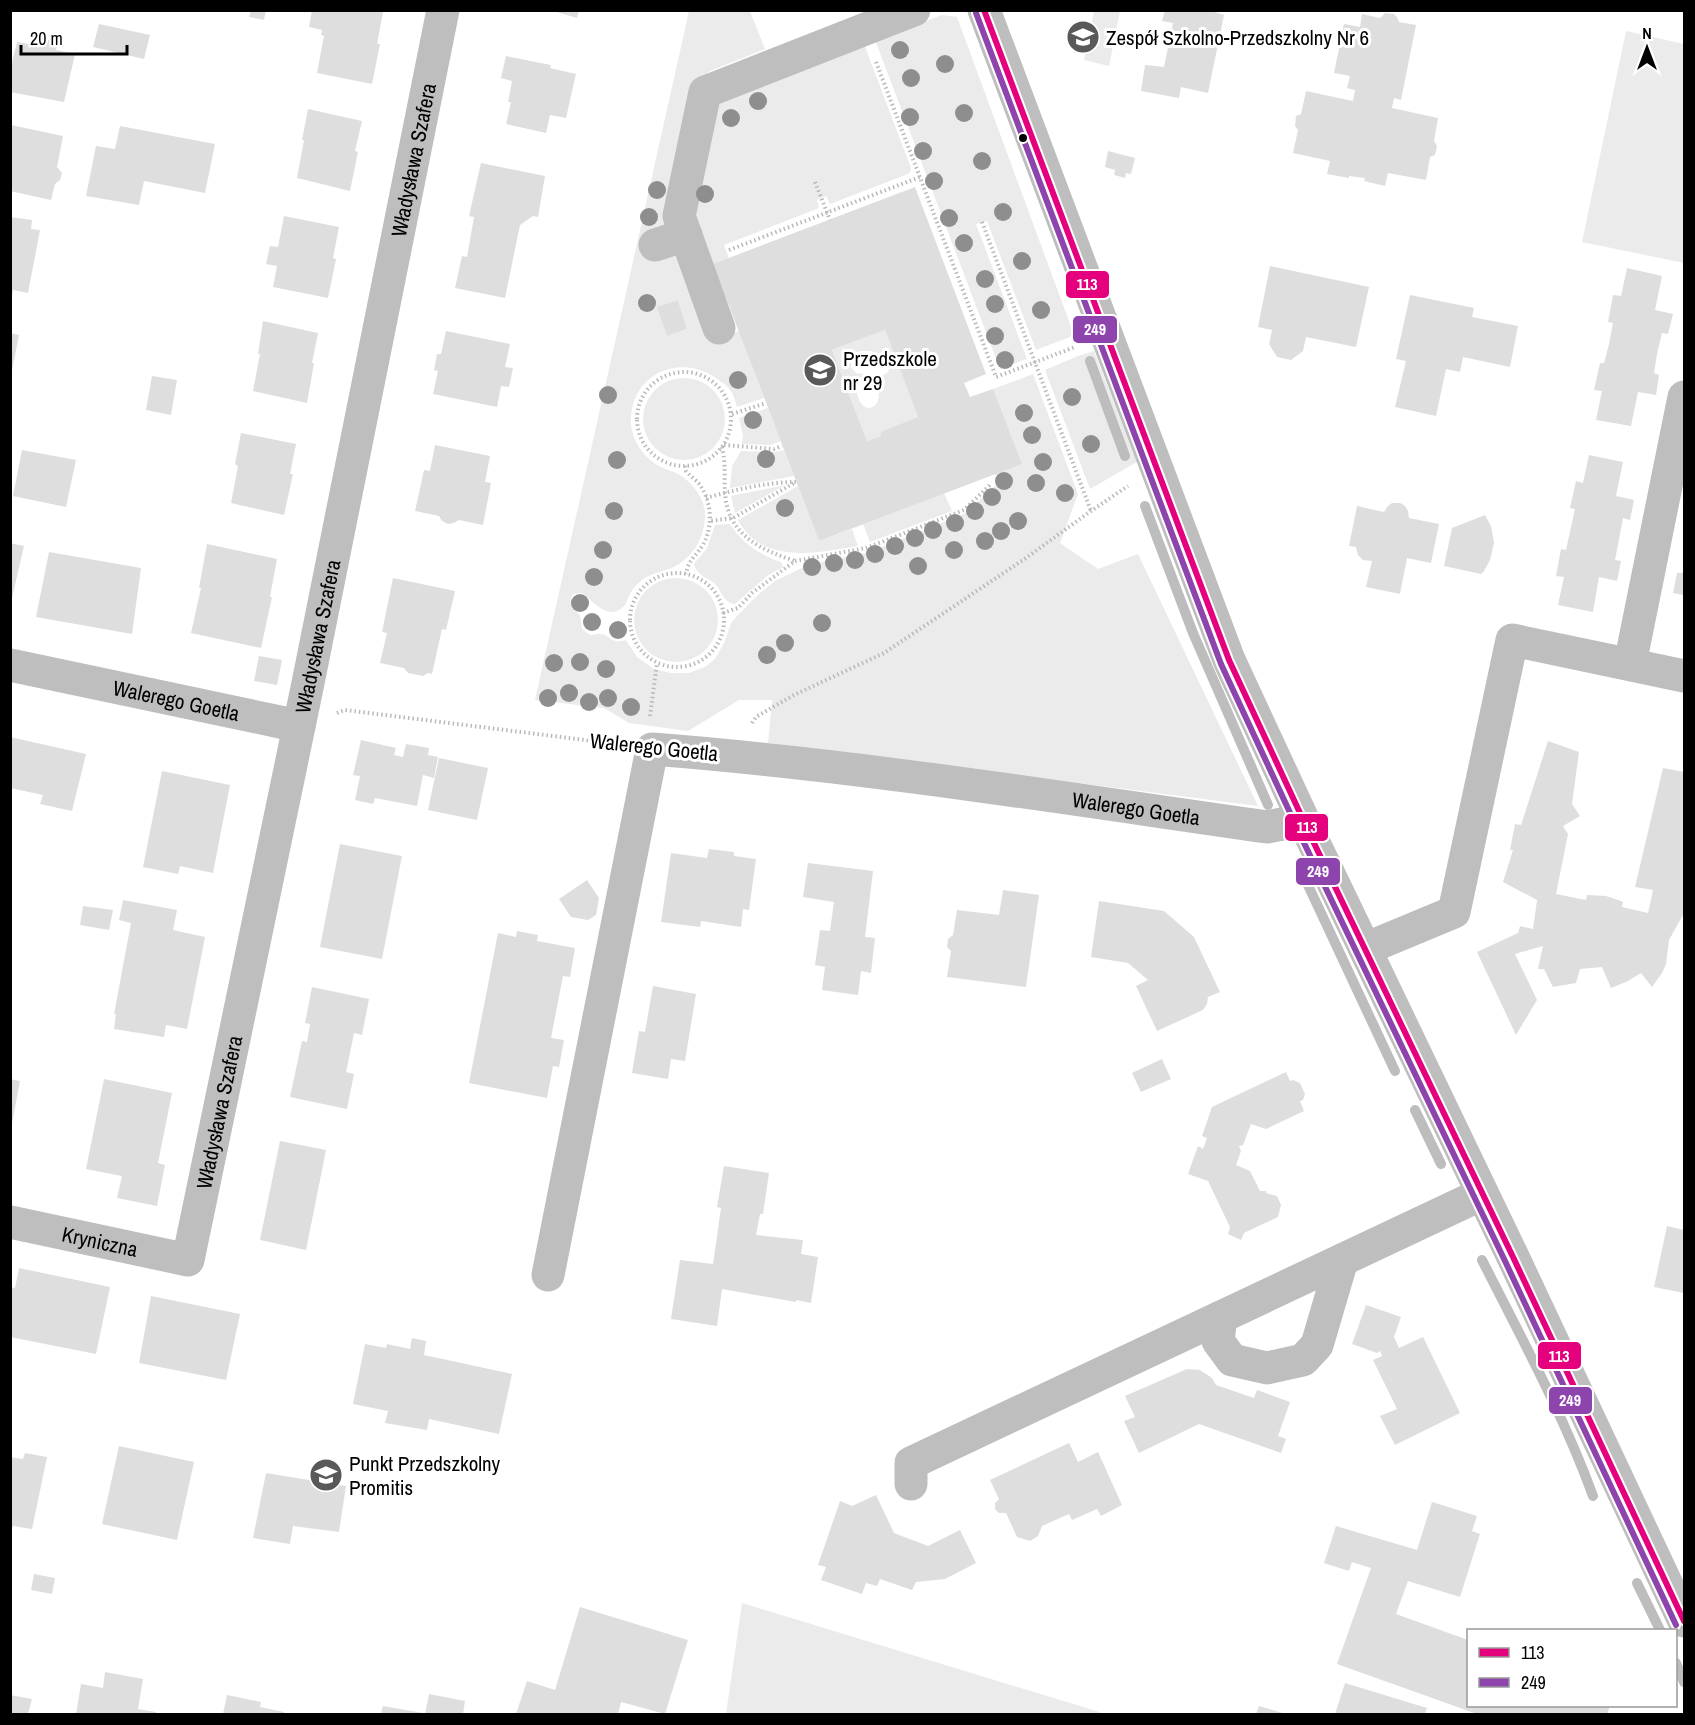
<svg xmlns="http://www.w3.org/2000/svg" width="1695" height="1725" font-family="'Archivo Narrow',sans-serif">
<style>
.green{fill:#ebebeb;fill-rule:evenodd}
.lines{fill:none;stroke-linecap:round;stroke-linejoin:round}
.stream{stroke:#bdbdbd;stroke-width:10}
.building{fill:#dedede;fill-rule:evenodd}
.path{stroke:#b9b9b9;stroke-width:4;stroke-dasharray:1.5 3;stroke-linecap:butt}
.minor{stroke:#bebebe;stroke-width:33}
.bus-1-casing{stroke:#fff;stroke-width:10}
.bus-2-casing{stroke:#fff;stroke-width:10}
.bus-1{stroke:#e5007d;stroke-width:6}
.bus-2{stroke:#8e44ad;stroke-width:6}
.tree{fill:#8e8e8e}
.bus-dot{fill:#000;stroke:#fff;stroke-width:2}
.labels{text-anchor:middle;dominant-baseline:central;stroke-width:6;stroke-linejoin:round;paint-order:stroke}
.poi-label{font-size:21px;fill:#000;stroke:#fff;text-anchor:start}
.street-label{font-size:21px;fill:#000;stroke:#fff}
.line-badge{stroke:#fff;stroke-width:2}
.badge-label{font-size:16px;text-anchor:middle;font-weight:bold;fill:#fff}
</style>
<rect width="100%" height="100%" fill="#fff"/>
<!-- green -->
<path class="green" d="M689 11H750L765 49 710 71 702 77 675 248 714 341 739 331 764 398 737 407C735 401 734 395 730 390 728 386 723 384 720 381 686 353 636 369 631 415 629 437 642 457 661 467 666 470 673 471 678 474 691 481 705 498 705 514 705 534 697 552 679 564 661 575 643 571 630 594 628 597 627 603 624 606 609 622 594 602 582 593L573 594C567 604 573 609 580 615L582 629 590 635C594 635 597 633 601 634 611 635 610 645 626 640L637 657 654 669 671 673H689L705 667 715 659 725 641 731 623 737 616 760 593 775 581 808 565 870 552 964 514 998 483 995 474 993 389 1033 374 1078 494 1060 543 1098 569 1138 554 1258 806 768 743 772 700H739L688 731 629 723 604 708 535 700ZM678 300 687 329 667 336 658 307Z
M1094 11H1120L1109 66 1084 60Z
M942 15 957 17 1073 332 1070 337 1036 350 987 221 976 224 1027 359 1000 369 875 40Z
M1626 31 1684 44V263L1582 242Z
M864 44 911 168V171L908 174 830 204 826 196 817 200 819 208 724 245 729 258 726 298 719 301 687 213 709 108Z
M885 330 918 417 880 432 881 436 867 441 832 350ZM860 351C864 351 866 351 870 351 877 353 898 368 885 374 880 377 862 374 856 373L851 367C852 359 854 355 860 351ZM861 380H869C894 400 863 424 857 393 856 387 857 384 861 380Z
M1094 351 1137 462 1090 489 1045 370 1078 356Z
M643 419a41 41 0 1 1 82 0a41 41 0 1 1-82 0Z
M768 408 781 441 770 445 742 444 743 435 739 418Z
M784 450 794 476 730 488 732 466 741 451 775 452Z
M785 485 735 513 731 496Z
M798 486 819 541 852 529 858 546C817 553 762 565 738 520Z
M944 493 952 511 870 542 863 524Z
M730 524C743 544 759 554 781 562L783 567 767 576 735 604C724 603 722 592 715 584 707 577 697 576 694 564L707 548 715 525Z
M634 620a42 42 0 1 1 84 0a42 42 0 1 1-84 0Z
M742 1603 1106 1714H726Z"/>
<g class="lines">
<!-- stream -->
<path class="stream" d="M1090 361 1125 456
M1145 506 1193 633 1268 805
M1307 883 1395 1071
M1415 1110 1441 1164
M1482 1260C1521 1337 1563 1414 1593 1496
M1637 1583 1660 1630
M1676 1663 1684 1682"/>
</g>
<!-- building -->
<path class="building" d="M251 10H266L264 20 249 17Z
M312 10H376L383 12 377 44H380L372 84 317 73 324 36 321 35 322 30 309 27Z
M550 10H579L577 18Z
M1165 10H1208L1224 15 1208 93 1181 87 1179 98 1141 91 1145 65 1164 67 1173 23 1162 21Z
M1385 13 1394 14 1397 17 1399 22 1416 25 1401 100 1394 98 1392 108 1438 118 1434 141 1437 146 1435 155 1430 157 1426 180 1388 173 1385 186 1364 181 1365 178 1349 176V178L1327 174 1330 161 1293 153 1298 130 1295 126 1296 116 1301 114 1306 91 1353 101 1355 90 1347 88 1350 76 1334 73 1344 24 1360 27 1362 14 1380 18Z
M99 24 150 35 144 59 93 47Z
M40 38 58 42 56 50 75 54 64 102 10 92V71L17 42 39 46Z
M506 56 551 65 550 68 576 74 566 118 550 115 546 133 506 124 511 102H508L512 81 501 78Z
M308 109 362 121 355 151 358 152 350 191 297 178 304 140H302Z
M11 125 63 136 57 167 62 173 60 180 55 184 51 200 10 191Z
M120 126 215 144 205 193 144 181 139 205 86 196 96 146 115 149Z
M1108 151 1135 158 1131 174 1126 173 1125 178 1114 175 1115 170 1105 167Z
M481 163 545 176 538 217 533 216 520 225 505 298 455 288 462 256 467 257 474 217 469 216Z
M915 187 986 374 964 383 970 397 993 389 1022 464 819 541 713 264ZM885 330 918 417 880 432 881 436 867 441 832 350Z
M284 216 339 227 333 258 336 259 328 298 273 287 277 266 266 264 270 246 278 247Z
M10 217 32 220 31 229 40 230 28 293 13 290 12 296Z
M1270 266 1369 287 1356 347 1306 337 1303 351 1291 360 1277 357 1269 344 1272 330 1258 327Z
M1627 268 1662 276 1655 310 1673 314 1668 334 1662 333 1657 354 1654 373 1659 375 1656 395 1638 392 1631 426 1596 420 1602 391 1594 390 1600 363H1604L1609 344 1613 323 1608 322 1613 295 1621 296Z
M1410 295 1474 308 1472 317 1518 326 1510 367 1463 357 1460 372 1446 369 1436 416 1395 407 1406 361 1396 359Z
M678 300 687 329 667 336 657 307Z
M263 321 318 333 312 363H314L307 403 253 391 260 354H258Z
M446 331 510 344 505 367 513 368 509 387 501 386 497 407 433 394 438 371 434 370 437 354H441Z
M10 333 19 335 12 370H10Z
M152 376 177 380 171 415 146 410Z
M241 433 296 444 290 474H293L284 515 231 503 238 466 235 464Z
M435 445 490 456 485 482 491 483 483 525 459 520 454 523 448 524 442 521 439 516 415 511 424 470 430 471Z
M22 450 76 460 66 507 13 496Z
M1589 455 1623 462 1616 496 1634 500 1630 520 1623 518 1615 560 1621 561 1617 581 1599 577 1593 612 1558 605 1564 577 1556 576 1561 549 1566 550 1575 509 1570 508 1576 481 1583 483Z
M1392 503H1400L1405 506 1408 511 1409 518 1439 524 1431 563 1407 558 1400 594 1366 587 1372 561 1363 560 1358 555 1356 547 1349 546 1357 506 1384 512 1388 506Z
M1485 515 1491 526 1494 543 1490 560 1484 571 1481 574 1444 566 1452 528Z
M10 543 24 546 11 602H10Z
M207 544 277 559 270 597H272L261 648 191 633 201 588H199Z
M49 552 141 568 132 634 36 617Z
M1677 573H1684V595L1673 593Z
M393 578 455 591 446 630 442 629 432 674 428 673 423 676 408 673 404 668 380 663 387 633 382 632Z
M259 656 282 660 277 685 254 681Z
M10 737 86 754 72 811 40 804 43 795 10 788Z
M361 740 396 748 394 755 403 757 406 744 429 748 428 755 438 757 434 778 423 775 417 806 375 798 373 804 355 800 360 776 353 775Z
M1548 741 1579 752 1572 804 1580 816 1563 826 1568 834 1556 894 1586 900 1587 895 1606 896 1621 901 1623 902 1622 907 1648 913 1653 890 1635 887 1663 768 1684 772V913L1669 940 1666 964 1662 973 1652 987 1641 973 1628 981 1611 988 1602 967 1580 969 1576 983 1553 987 1544 969H1538L1543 946 1515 954 1537 1000 1516 1035 1477 952 1518 933 1520 926 1533 929 1537 900 1503 882 1513 850H1510L1515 824 1521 825Z
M439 758 488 768 477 820 428 810Z
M162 771 230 785 213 873 180 866 178 874 143 867Z
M340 844 402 856 382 959 320 947Z
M709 849 734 852V856L756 859 749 910 743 909 741 927 701 921 700 927 661 922 671 853 707 858Z
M808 863 873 871 865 937 875 938 871 973 861 971 858 995 822 990 825 967 815 965 820 930 830 931 834 902 803 897Z
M587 880 599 898 596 915 588 920 571 917 559 899Z
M1003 890 1039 895 1026 987 947 977 951 951 947 947 948 939 953 935 957 910 999 915Z
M123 900 177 910 173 930 205 937 187 1029 166 1025 164 1037 114 1029 116 1014H114L131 923 119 920Z
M1099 901 1164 911 1194 937 1220 992 1208 997 1207 1004 1203 1010 1157 1031 1136 986 1148 980 1128 963 1091 957Z
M83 906 113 910 109 930 80 925Z
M517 931 538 935 537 941 575 948 570 977 563 976 551 1038 564 1040 559 1067 553 1066 547 1098 469 1083 498 933 516 937Z
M653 986 696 994 685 1061 671 1059 668 1079 632 1073 639 1031 645 1032Z
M312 987 369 999 362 1035 354 1033 350 1053 346 1072 354 1074 347 1109 290 1097 302 1041 307 1042 310 1024 305 1023Z
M1162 1059 1171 1079 1141 1092 1132 1073Z
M1286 1072 1290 1081 1293 1080 1300 1083 1305 1094 1303 1100 1300 1101 1304 1111 1266 1129 1251 1124 1243 1145 1239 1146 1241 1151 1236 1165 1250 1171 1260 1191H1266V1193L1277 1196 1281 1205 1278 1217 1244 1233 1241 1240 1228 1234 1230 1227 1208 1181 1188 1174 1198 1146 1203 1149 1207 1138 1202 1136 1212 1107Z
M10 1079 20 1081 12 1123 10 1122Z
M104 1079 172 1093 158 1163 165 1165 157 1206 117 1198 122 1176 86 1169Z
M280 1141 326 1150 306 1250 260 1240Z
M724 1166 769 1173 763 1214H760L756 1235 803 1240 801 1254 818 1257 811 1303 796 1300V1302L722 1289 717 1326 671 1319 680 1260 713 1264 721 1208 717 1207Z
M1667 1226 1684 1230V1293L1654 1287Z
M19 1268 110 1287 96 1354 10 1337V1287L15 1288Z
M151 1296 240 1314 226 1380 139 1363Z
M1366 1305 1401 1317 1394 1337 1399 1348 1423 1337 1460 1413 1395 1445 1380 1416 1397 1409 1373 1360 1382 1356 1380 1351 1377 1353 1352 1344Z
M412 1338 426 1341 424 1355 512 1374 499 1434 429 1419 427 1430 385 1423 388 1411 353 1404 365 1344 386 1348 387 1344 410 1349Z
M1187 1369 1200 1370 1212 1378 1216 1385 1254 1398 1257 1390 1290 1402 1278 1436 1286 1439 1281 1453 1199 1424 1139 1453 1124 1421 1135 1417 1125 1396Z
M1069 1443 1078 1462 1098 1452 1122 1505 1101 1516 1097 1509 1072 1520 1069 1514 1042 1526 1038 1536 1030 1541 1017 1537 1006 1513H999L995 1509V1503L999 1499 990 1480Z
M119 1446 194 1462 177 1540 102 1524Z
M25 1453 47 1457 32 1529 13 1526 10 1534V1457L23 1459Z
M266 1473 346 1486 339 1532 293 1526 290 1544 253 1538Z
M876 1495 894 1533 928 1546 960 1530 976 1563 945 1579 916 1582 912 1590 880 1579 877 1586 866 1583 862 1594 821 1580 826 1567 818 1565 840 1501 852 1506Z
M1432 1502 1477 1516 1472 1531 1480 1534 1460 1597 1408 1581 1396 1614 1468 1640V1706H1610L1607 1714H1477L1337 1664 1371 1568 1352 1562 1349 1571 1324 1563 1336 1526 1417 1550Z
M34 1574 55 1578 52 1594 31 1590Z
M580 1607 688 1640 665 1714 621 1702 618 1714H516L527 1681 555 1690Z
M105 1672 143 1679 138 1709 156 1712V1714H76L81 1684 103 1688Z
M1345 1683 1427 1708 1425 1714H1335Z
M429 1694 465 1701 463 1714H425Z
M10 1695 32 1699 28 1714H10Z
M227 1695 261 1702 260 1707 284 1712V1714H223Z
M383 1706 423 1713V1714H381Z
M1259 1706 1286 1714H1256Z"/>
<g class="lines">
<!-- path -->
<path class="path" d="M876 62 996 377 1075 347
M815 182 830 220
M982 222 1091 511
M729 250 920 177
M637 419a47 47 0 1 1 94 0a47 47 0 1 1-94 0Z
M732 414 766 403
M724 445 774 449 782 446
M722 447C726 463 724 478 725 494 729 536 760 549 795 561
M685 466 686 471C690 476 696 480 700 485 712 502 713 527 703 545 695 557 689 559 686 574
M706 498C734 490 767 482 796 482L733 518 709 521
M630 620a47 47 0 1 1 94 0a47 47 0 1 1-94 0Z
M723 613 738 608 752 593 795 561 866 548 964 510 991 484
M337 713 345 710 617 744
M650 716 657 663
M752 723 756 717 794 695 884 653 1026 558 1091 511 1128 486"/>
<!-- minor -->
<g class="minor">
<path d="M984 10 1229 660 1313 841 1513 1257 1684 1621"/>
<path d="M655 245 686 235"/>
<path d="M719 328 679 216 705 92 914 10"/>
<path d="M1630 664 1684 397"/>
<path id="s1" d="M10 665 299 726"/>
<path d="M1365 949 1454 912 1512 640 1684 676"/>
<path id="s2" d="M10 1222 188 1260 308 683 443 10"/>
<path id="s3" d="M548 1275 652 749C858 765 1062 798 1267 827L1303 820"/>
<path d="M1221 1317 1218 1341 1232 1360 1267 1368 1303 1360 1317 1345 1342 1260"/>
<path d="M911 1484V1463L1482 1194"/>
</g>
<defs>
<path id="bus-1" d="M984 10 1229 660 1313 841 1513 1257 1684 1621"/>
<path id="bus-2" d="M976 13 1221 664 1305 845 1505 1261 1676 1625"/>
</defs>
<!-- bus-1 casing -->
<use href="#bus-1" class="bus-1-casing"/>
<!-- bus-2 casing -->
<use href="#bus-2" class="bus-2-casing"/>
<!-- bus-1 -->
<use href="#bus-1" class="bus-1"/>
<!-- bus-2 -->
<use href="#bus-2" class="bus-2"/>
</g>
<!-- trees -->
<g class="tree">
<circle cx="900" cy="50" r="9"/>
<circle cx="945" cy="64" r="9"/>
<circle cx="911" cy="78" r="9"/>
<circle cx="758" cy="101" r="9"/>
<circle cx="964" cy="113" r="9"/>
<circle cx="910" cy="117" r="9"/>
<circle cx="731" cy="118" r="9"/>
<circle cx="923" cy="151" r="9"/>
<circle cx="982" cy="161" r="9"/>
<circle cx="934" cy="181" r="9"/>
<circle cx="657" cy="190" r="9"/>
<circle cx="705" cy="194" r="9"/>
<circle cx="1003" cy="212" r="9"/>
<circle cx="649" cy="217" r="9"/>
<circle cx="949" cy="218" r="9"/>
<circle cx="964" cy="243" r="9"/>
<circle cx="1022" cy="261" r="9"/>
<circle cx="985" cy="279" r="9"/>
<circle cx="647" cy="303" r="9"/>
<circle cx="995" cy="304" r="9"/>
<circle cx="1041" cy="310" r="9"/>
<circle cx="995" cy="336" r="9"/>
<circle cx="1005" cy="360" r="9"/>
<circle cx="738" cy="380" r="9"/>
<circle cx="608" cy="395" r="9"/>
<circle cx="1072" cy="397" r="9"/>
<circle cx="1024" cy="413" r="9"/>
<circle cx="753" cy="420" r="9"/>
<circle cx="1032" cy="435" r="9"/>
<circle cx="1091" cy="444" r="9"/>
<circle cx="766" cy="459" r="9"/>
<circle cx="617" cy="460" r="9"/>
<circle cx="1043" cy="462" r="9"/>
<circle cx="1004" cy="481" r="9"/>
<circle cx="1036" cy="483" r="9"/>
<circle cx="1065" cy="493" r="9"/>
<circle cx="992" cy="497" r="9"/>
<circle cx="785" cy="508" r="9"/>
<circle cx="614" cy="511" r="9"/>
<circle cx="975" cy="511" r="9"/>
<circle cx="1018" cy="521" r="9"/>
<circle cx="955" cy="523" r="9"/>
<circle cx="933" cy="530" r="9"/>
<circle cx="1001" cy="531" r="9"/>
<circle cx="915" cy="538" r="9"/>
<circle cx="985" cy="541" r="9"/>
<circle cx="895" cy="546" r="9"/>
<circle cx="603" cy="550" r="9"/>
<circle cx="954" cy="550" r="9"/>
<circle cx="875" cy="554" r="9"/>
<circle cx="855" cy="560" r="9"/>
<circle cx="834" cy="563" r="9"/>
<circle cx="918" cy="566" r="9"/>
<circle cx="812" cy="567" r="9"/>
<circle cx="594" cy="577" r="9"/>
<circle cx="580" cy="603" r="9"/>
<circle cx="592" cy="622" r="9"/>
<circle cx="822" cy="623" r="9"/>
<circle cx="618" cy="630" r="9"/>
<circle cx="785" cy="643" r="9"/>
<circle cx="767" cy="655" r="9"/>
<circle cx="580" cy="662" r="9"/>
<circle cx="554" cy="663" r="9"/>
<circle cx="606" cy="669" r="9"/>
<circle cx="569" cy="693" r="9"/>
<circle cx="548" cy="698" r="9"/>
<circle cx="608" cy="698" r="9"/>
<circle cx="589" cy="702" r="9"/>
<circle cx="631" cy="707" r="9"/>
</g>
<!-- icons -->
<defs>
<symbol id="school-disc" viewBox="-11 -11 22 22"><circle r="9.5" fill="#595959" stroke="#fff"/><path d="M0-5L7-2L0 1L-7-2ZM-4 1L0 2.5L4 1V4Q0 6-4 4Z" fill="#fff"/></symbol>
</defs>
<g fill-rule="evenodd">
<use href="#school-disc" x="1064" y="18" width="38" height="38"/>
<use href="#school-disc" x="801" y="351" width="38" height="38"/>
<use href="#school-disc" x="307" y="1456" width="38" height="38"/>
</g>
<!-- markers -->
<circle class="bus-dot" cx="1023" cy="138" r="5"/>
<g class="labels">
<!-- poi labels -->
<g class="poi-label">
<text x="1106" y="37">Zespół Szkolno-Przedszkolny Nr 6</text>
<text x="843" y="358">Przedszkole<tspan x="843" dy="24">nr 29</tspan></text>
<text x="349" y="1463">Punkt Przedszkolny<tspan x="349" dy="24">Promitis</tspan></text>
</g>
<!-- street labels -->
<g class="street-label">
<text stroke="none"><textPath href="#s2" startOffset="1305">Władysława Szafera</textPath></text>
<text stroke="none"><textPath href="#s2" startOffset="819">Władysława Szafera</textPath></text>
<text stroke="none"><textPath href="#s1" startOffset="170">Walerego Goetla</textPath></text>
<text transform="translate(654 747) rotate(6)">Walerego Goetla</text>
<text stroke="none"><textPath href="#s3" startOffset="1024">Walerego Goetla</textPath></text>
<text stroke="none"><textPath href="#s2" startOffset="333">Władysława Szafera</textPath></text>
<text stroke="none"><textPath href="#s2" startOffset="92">Kryniczna</textPath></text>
</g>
</g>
<g class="line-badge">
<rect x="1065" y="270" width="45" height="29" rx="6" fill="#e5007d"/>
<rect x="1072" y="315" width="46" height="29" rx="6" fill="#8e44ad"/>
<rect x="1284" y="813" width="45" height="29" rx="6" fill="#e5007d"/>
<rect x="1295" y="857" width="46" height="29" rx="6" fill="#8e44ad"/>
<rect x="1537" y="1341" width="45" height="29" rx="6" fill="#e5007d"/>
<rect x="1548" y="1386" width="45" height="29" rx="6" fill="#8e44ad"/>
</g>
<g class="badge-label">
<text x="1087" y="290">113</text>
<text x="1095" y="335">249</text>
<text x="1307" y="833">113</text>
<text x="1318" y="877">249</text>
<text x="1559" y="1362">113</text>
<text x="1570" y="1406">249</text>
</g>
<!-- border -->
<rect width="1695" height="1725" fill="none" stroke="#000000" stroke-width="24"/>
<!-- legend -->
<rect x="1467" y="1629" width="210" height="78" fill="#ffffff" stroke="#999999" stroke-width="1.5"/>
<rect x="1479" y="1648" width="30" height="9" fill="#e5007d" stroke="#999999" stroke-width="1.5"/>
<text x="1521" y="1659" font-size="18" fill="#000000">113</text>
<rect x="1479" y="1678" width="30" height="9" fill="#8e44ad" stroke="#999999" stroke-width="1.5"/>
<text x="1521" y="1689" font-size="18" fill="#000000">249</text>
<!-- north arrow -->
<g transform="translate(1647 48)" stroke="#ffffff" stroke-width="4.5" paint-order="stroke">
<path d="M0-4.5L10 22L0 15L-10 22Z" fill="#000000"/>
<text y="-9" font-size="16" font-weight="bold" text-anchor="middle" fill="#000000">N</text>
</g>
<!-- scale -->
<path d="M21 45v9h106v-9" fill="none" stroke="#000000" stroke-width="3"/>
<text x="30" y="45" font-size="18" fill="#000000" stroke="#ffffff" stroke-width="4.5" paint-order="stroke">20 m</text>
</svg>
